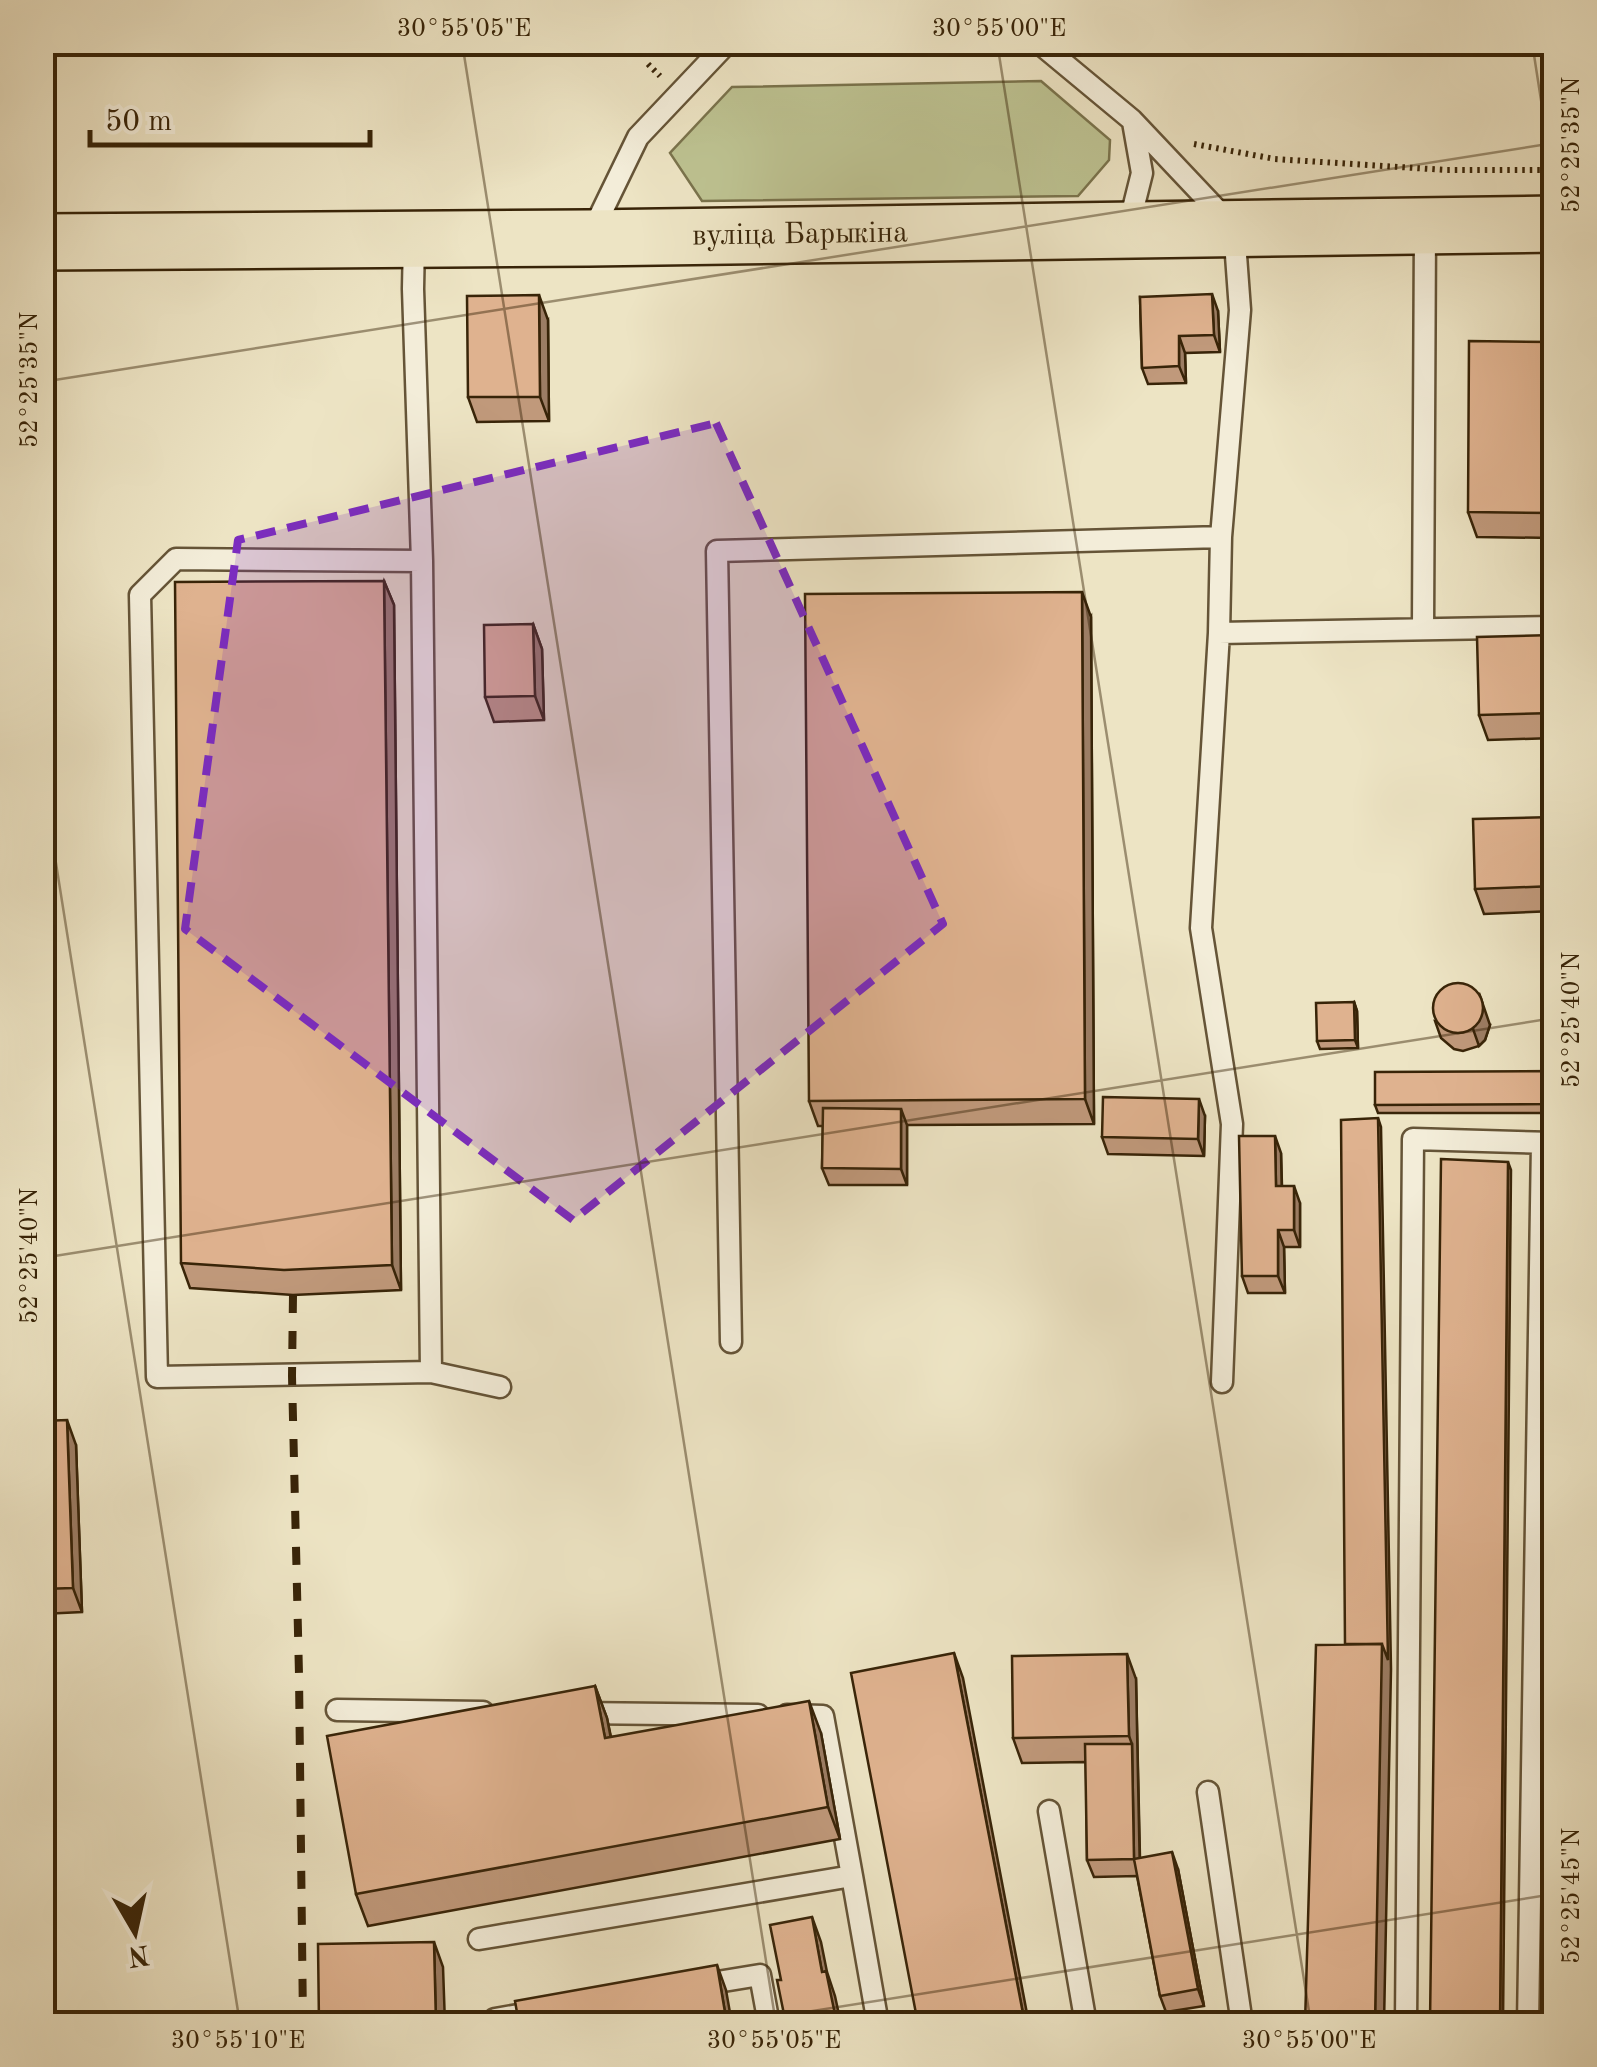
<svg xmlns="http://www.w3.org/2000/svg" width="1597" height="2067" font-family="'Old Standard TT',serif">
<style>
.green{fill:#bdc291;stroke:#7a734c;stroke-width:2.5}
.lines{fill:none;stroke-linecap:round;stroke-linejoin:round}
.lane-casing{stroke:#655437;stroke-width:25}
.primary-casing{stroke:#382408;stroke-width:60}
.path{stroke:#382408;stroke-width:6;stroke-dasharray:2.5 5;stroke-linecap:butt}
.lane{stroke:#f3edd9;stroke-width:20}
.primary{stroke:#ede4c4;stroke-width:55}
.rail{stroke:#382408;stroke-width:8;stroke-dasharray:18 18;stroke-linecap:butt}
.wall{fill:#c0997b;stroke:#382408;stroke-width:2.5}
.shaded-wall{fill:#9c7d64;stroke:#382408;stroke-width:2.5}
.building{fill:#dfb28f;stroke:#382408;stroke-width:2.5}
.marked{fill:#7b2cbf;fill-opacity:0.2;stroke:#7b2cbf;stroke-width:8;stroke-dasharray:20 12;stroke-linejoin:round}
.ticks{fill:none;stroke:#382408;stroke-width:2.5;stroke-opacity:0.45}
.labels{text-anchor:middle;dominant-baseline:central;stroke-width:10;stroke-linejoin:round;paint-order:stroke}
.street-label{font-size:30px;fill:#382408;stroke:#f3edd9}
.neatline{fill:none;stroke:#382408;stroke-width:4}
.ticks-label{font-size:25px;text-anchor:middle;fill:#382408}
</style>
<rect width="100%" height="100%" fill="#ede4c4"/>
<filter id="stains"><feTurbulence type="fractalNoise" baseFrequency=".002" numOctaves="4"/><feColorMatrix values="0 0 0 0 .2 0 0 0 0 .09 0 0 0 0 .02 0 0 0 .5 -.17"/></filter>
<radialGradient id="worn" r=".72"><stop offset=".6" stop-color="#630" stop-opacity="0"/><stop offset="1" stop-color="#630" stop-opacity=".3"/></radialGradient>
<!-- green -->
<path class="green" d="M1041 81 1110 140 1109 160 1078 196 702 201 670 153 732 87Z"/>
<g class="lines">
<defs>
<path id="lane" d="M1038 42 1132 120 1234 228 1240 310 1221 537 1219 633 1554 627
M1122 220 1132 213 1142 173 1133 122
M591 234 638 137 728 42
M414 240 413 289 422 561 431 1372
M422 561 176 559 140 595 157 1377 431 1372 500 1387
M1423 629 1425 228
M1219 633 1201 928 1232 1124 1222 1382
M731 1342 717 551 1221 537
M337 1710 483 1712
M577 1713 758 1715
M787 1715 823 1716 852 1876
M1208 1792 1242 2024
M1049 1811 1086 2024
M479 1939 852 1876 878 2024
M699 1985 760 1975 769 2024
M496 2024 495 2019 542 2011
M1406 2024 1413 1139 1554 1143
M1528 2024 1542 1143"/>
<g id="primary">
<path id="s1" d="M42 242 589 238 1554 224"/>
</g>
</defs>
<!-- lane casing -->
<use href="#lane" class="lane-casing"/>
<!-- primary casing -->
<use href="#primary" class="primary-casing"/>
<!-- path -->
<path class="path" d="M648 64 660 76
M1194 144 1275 159 1446 170H1554"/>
<!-- lane -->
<use href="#lane" class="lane"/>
<!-- primary -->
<use href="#primary" class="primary"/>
<!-- rail -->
<path class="rail" d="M293 1295 292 1376 299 1675 303 2024
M42 2021 44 2024"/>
</g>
<!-- wall -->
<path class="wall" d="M1140 297 1218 311 1220 352 1185 353 1186 383 1148 384 1142 368Z
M548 320 549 421 477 422 468 397Z
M1554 342V538L1477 537 1468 512Z
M384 581 394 605 401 1290 293 1295 190 1288 181 1263Z
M1091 617 1094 1124 907 1125V1185H829L822 1168 823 1126H818L809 1101Z
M533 624 542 649 544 720 494 722 485 697Z
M1554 635V738L1488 740 1479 715Z
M1554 817V911L1484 914 1475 889Z
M1354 1002 1357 1011 1358 1048 1320 1049 1317 1041Z
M1435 1021 1490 1025 1485 1040 1479 1046 1463 1051 1454 1049 1441 1038Z
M42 1066 44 1070 52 1244H42Z
M1554 1071V1113H1378L1375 1105Z
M1205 1116 1204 1156 1108 1154 1102 1137Z
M1281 1153 1282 1186 1300 1203V1247H1284L1285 1293H1248L1242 1276Z
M42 1421 76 1445 82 1612 42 1614Z
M1136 1679 1140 1858 1178 1869 1204 2006 1166 2012 1160 1996 1137 1876 1094 1877 1087 1860 1086 1762 1022 1763 1013 1738Z
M595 1686 607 1718 611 1737 821 1733 840 1839 368 1926 356 1894Z"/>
<!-- shaded-wall -->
<path class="shaded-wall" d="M1212 294 1218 311 1220 352 1214 335Z
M539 295 548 320 549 421 540 397Z
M1179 336 1185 353 1186 383 1179 366Z
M384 581 394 605 401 1290 392 1265Z
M1082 592 1091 617 1094 1124 1085 1099Z
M533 624 542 649 544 720 535 696Z
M1479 993 1490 1025 1485 1040 1479 1046 1473 1029Z
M1354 1002 1357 1011 1358 1048 1355 1040Z
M42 1066 44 1070 52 1244 43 1219Z
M1199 1099 1205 1116 1204 1156 1198 1139Z
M901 1109 907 1125V1185L901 1169Z
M1378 1118 1381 1127 1391 1669 1384 2024H1375Z
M1275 1136 1281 1153 1282 1203 1276 1186Z
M1508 1162 1511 1170 1503 2024H1500Z
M1294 1186 1300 1203V1247L1294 1230Z
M1278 1230 1284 1247 1285 1293 1278 1276Z
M67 1420 76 1445 82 1612 73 1588Z
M954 1653 963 1678 1029 2024H1025Z
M1127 1654 1136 1679 1140 1876 1134 1859 1132 1744 1129 1736Z
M595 1686 607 1718 617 1770 605 1738Z
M809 1701 821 1733 840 1839 828 1807Z
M1172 1852 1178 1869 1204 2006 1198 1989Z
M812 1917 821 1942 827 1972 835 1996 841 2024H837L822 1972Z
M434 1942 443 1967 445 2024H436Z
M717 1965 726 1990 732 2024H727Z"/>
<!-- building -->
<path class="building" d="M1212 294 1214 335 1179 336V366L1142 368 1140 297Z
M539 295 540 397H468L467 296Z
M1469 341 1554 342V513L1468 512Z
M384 581 392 1265 284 1270 181 1263 175 582Z
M1082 592 1085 1099 809 1101 805 594Z
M533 624 535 696 485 697 484 625Z
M1554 635V713L1479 715 1477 637Z
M1554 817V886L1475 889 1473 819Z
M1433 1008a25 25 0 1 1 50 0a25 25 0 1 1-50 0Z
M1354 1002 1355 1040 1317 1041 1316 1003Z
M1554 1071V1104L1375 1105V1072Z
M1103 1097 1199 1099 1198 1139 1102 1137Z
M823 1108 901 1109V1169L822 1168Z
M1378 1118 1388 1660 1382 1644H1345L1341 1120Z
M1239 1136H1275L1276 1186H1294V1230H1278V1276H1242Z
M1441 1159 1508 1162 1500 2024H1430Z
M67 1420 73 1588 42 1589V1421Z
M1382 1644 1375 2024H1305L1316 1645Z
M954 1653 1025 2024H918L851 1673Z
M1127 1654 1129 1736 1013 1738 1012 1656Z
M595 1686 605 1738 809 1701 828 1807 356 1894 327 1736Z
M1085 1744H1132L1134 1859 1087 1860Z
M1554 1749V2024H1550Z
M1172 1852 1198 1989 1160 1996 1134 1859Z
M812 1917 822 1972 826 1971 837 2024H786L777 1980H781L770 1925Z
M434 1942 436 2024H319L318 1944Z
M717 1965 727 2024H519L515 2001Z"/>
<!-- marked area -->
<path class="marked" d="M716 423 943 924 573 1220 185 929 238 540Z"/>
<!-- ticks -->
<path class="ticks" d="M462 42 776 2024M997 42 1311 2024M1532 42 1554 184M42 382 1554 143M42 775 240 2024M42 1258 1554 1018M730 2024 1554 1894"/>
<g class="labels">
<!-- street labels -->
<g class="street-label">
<text stroke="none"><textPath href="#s1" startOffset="758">вуліца Барыкіна</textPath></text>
</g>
</g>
<!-- margin -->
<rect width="1597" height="2067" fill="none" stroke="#ede4c4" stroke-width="110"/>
<!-- north arrow -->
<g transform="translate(135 1932) rotate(171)" stroke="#f3edd9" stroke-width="8" paint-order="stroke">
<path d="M0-8L18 38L0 25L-18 38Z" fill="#382408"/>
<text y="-15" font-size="28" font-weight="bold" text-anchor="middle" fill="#382408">N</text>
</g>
<!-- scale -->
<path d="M90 130v15h280v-15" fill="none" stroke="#382408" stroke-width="5"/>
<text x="105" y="130" font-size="30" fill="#382408" stroke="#f3edd9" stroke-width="8" paint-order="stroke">50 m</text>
<rect x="55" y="55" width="1487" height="1957" class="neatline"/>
<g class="ticks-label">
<text x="464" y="36">30°55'05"E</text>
<text x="999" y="36">30°55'00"E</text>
<text transform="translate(1570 145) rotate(-90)" y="9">52°25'35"N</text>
<text transform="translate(28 380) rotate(-90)" y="9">52°25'35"N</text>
<text transform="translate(1570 1020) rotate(-90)" y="9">52°25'40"N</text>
<text transform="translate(28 1256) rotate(-90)" y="9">52°25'40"N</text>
<text transform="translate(1570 1896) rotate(-90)" y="9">52°25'45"N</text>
<text x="238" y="2048">30°55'10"E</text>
<text x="774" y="2048">30°55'05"E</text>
<text x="1309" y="2048">30°55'00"E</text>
</g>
<rect width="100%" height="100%" filter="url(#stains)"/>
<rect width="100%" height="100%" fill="url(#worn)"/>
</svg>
